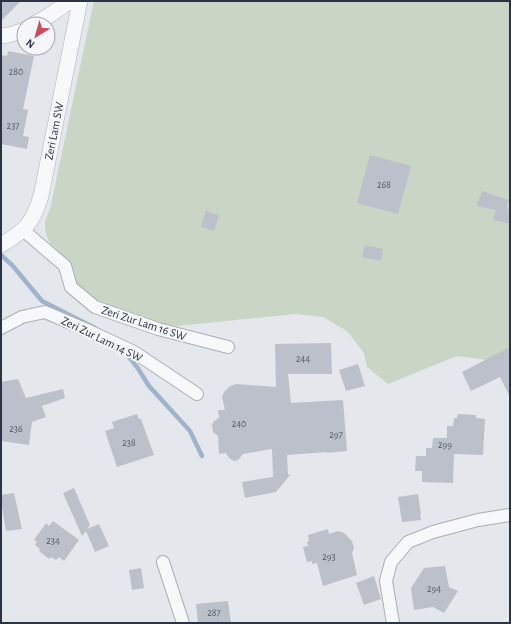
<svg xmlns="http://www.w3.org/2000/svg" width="511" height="624" font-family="'Alegreya Sans',sans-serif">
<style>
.green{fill:#c9d6c5}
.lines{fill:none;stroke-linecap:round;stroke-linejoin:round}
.stream{stroke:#9fb4cc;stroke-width:4.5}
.building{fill:#bbc0ca}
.minor-casing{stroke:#a9aeb7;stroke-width:14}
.tertiary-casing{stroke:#a9aeb7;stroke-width:16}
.minor{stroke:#f7f8fa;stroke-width:12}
.tertiary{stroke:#f7f8fa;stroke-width:15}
.labels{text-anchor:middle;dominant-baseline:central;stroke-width:4;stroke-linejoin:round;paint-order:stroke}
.number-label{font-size:10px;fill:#4f5766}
.street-label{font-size:12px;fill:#2b3445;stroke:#f4f6f9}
</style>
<rect width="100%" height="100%" fill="#e4e7ec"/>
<!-- green -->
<path class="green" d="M94 1H510V363L457 356 388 384 367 367 364 353 347 331 323 317 295 314 177 326 149 322 108 308 82 293 62 270 57 250 50 243 46 235 45 228V221L50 209Z"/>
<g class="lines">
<!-- stream -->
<path class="stream" d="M1 255 12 265 42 301 95 328
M125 352 137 367 149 386 190 431 202 456"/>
</g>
<!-- building -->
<path class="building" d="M1 1H21L1 21Z
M8 51 34 56 23 109 28 110 23 136 29 137 27 149 1 144V55L7 56Z
M370 155 411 166 398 214 357 203Z
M482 191 509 200 506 208 510 209V224L493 220 496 210 477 206Z
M206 211 219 215 214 231 201 227Z
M365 245 383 249 381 261 362 257Z
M331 343 332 374H288L291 403 343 400 347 451 327 453V452L287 455 288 475 291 474 276 492 245 498 242 482 273 477 272 449 243 454 238 460 234 461 229 458 226 453 219 454 218 436 213 432 212 425 214 421 219 418 218 410H225L222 397 224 392 230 386 236 384 276 387 275 344Z
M510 347V397L500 377 471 391 462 372Z
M358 364 365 386 346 391 339 370Z
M18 379 26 398 63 389 65 398 42 406 46 417 32 422 29 445 1 441V382Z
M137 414 139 419H141L154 455 117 467 105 431 114 428 112 422Z
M458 414 476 415V418L485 419 483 455 454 454 453 483 422 482V471H415L416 456H426V448H432L433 438H447V426H453L454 418H457Z
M74 488 90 525 87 529 99 524 109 546 95 552 86 531 82 536 63 493Z
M14 493 22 529 6 531 1 501V495Z
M418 494 421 514H420L421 520 402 522 398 497Z
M53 521 79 540 64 561 59 557 56 560 51 557 49 559 39 551 40 549 35 545 37 542 34 540 46 523 49 526Z
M328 529 329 534 338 531 344 533 352 541 354 548 352 553 357 575 323 586 317 563 312 564V561L307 562 303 547 308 546 307 542 309 541 308 535Z
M445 566 449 587 458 591 444 613 433 607 414 610 411 588 424 568Z
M141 568 144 588 132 590 129 570Z
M374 576 381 599 364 605 356 583Z
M228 601 231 623H198L196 604Z"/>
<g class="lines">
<defs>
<path id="minor" d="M23 230 65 266 71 287 95 307 158 329 228 347
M1 328 22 317 45 312 87 330 134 352 197 394
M163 562 183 623
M393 623 386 581 391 562 408 542 433 532 478 520 510 515"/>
<path id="tertiary" d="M34 24 50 15 70 1
M1 36 9 35 24 30
M1 245C25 231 33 223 41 196L80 1"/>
</defs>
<!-- minor casing -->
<use href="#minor" class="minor-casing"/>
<!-- tertiary casing -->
<use href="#tertiary" class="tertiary-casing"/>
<!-- minor -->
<use href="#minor" class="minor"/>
<!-- tertiary -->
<use href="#tertiary" class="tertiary"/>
</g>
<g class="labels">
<!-- number labels -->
<g class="number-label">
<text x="16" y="72">280</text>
<text x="13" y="126">237</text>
<text x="384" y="185">268</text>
<text x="303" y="359">244</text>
<text x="239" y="424">240</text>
<text x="16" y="429">236</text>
<text x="336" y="435">297</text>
<text x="129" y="443">238</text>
<text x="445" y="445">299</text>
<text x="53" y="541">234</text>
<text x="329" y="557">293</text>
<text x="434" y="589">294</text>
<text x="214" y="613">287</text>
</g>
<!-- street labels -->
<g class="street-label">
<text transform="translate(54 131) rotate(-79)">Zeri Lam SW</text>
<text transform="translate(144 323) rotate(18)">Zeri Zur Lam 16 SW</text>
<text transform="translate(102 339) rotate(26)">Zeri Zur Lam 14 SW</text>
</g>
</g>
<!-- border -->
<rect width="511" height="624" fill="none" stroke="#2b3445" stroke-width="4"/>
<!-- north arrow -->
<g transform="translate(36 36) rotate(217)"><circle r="19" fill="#f4f6f9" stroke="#a4a8b1"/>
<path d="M0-3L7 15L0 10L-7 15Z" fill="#d1495b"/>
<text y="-6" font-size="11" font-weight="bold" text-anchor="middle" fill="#2b3445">N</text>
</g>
</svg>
